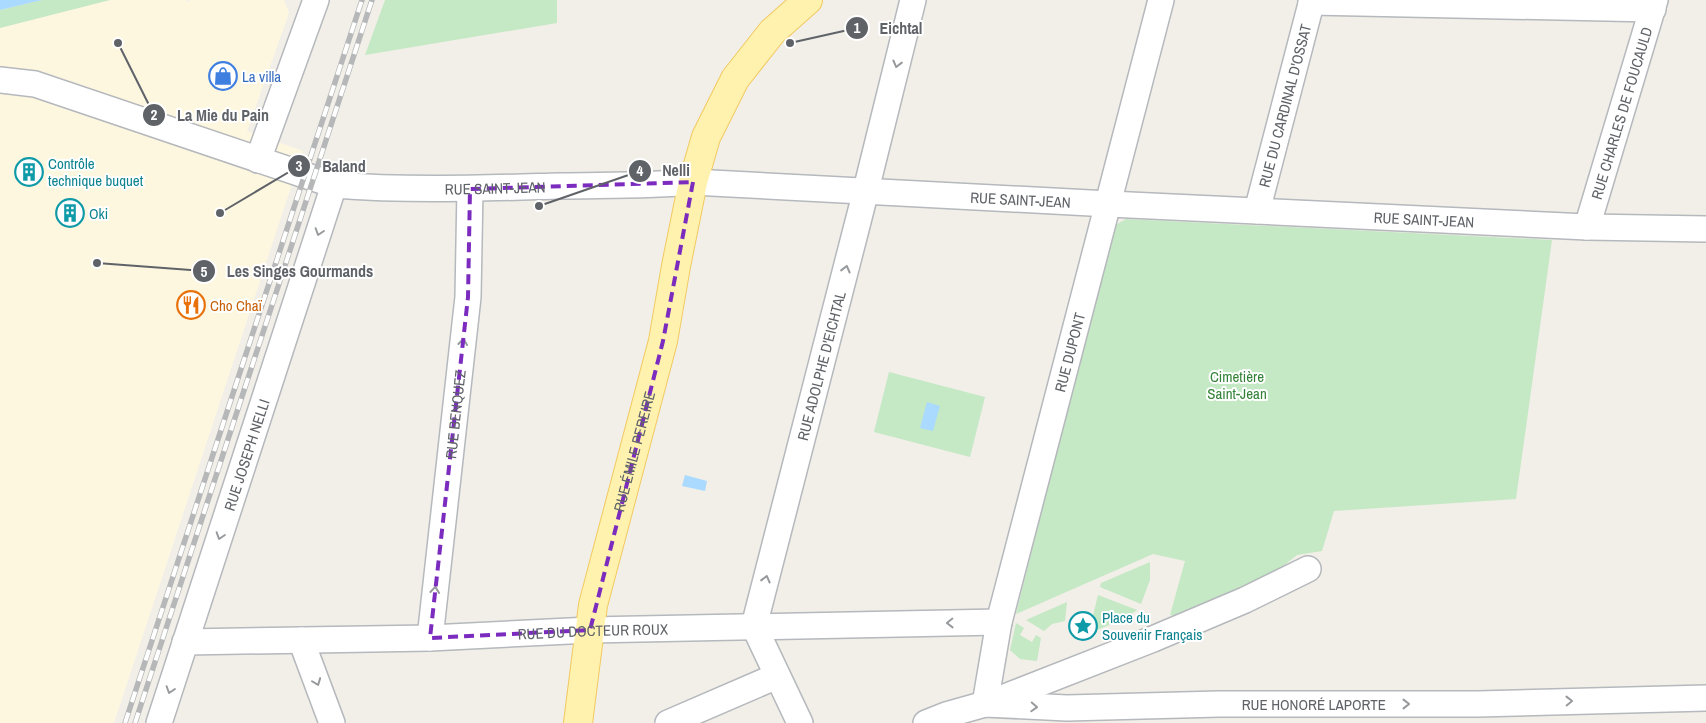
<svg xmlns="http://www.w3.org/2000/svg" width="1706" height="723" font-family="'Archivo Narrow',sans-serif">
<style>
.commercial{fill:#fef7e0}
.green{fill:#c5e8c5}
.water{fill:#aadaff}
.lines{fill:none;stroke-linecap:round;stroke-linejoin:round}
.minor-casing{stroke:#b5b8bc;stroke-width:28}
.major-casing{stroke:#f2c960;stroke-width:30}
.minor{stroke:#fff;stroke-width:25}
.major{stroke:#fff2af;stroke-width:28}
.rail-casing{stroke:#b6b7b8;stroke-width:5.5}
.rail{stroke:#fff;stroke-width:4;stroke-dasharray:11;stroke-linecap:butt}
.oneway{stroke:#979a9d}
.marked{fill:none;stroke:#7b2cbf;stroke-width:4;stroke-dasharray:10 6;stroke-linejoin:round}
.labels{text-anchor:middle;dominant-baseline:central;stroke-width:4;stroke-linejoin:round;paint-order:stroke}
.shop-label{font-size:15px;fill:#366cbe;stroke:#fff;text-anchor:start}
.street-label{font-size:15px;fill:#5f6368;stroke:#fff}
.culture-label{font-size:15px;fill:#0d838f;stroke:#fff;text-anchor:start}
.food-label{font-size:15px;fill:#c56008;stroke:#fff;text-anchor:start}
.park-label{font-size:15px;fill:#348238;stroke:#fff}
.leader{fill:none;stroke:#5f6368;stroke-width:2}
.callout-dot{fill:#5f6368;stroke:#fff;stroke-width:2}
.mark-label{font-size:15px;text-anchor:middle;font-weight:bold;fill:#fff}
.callout-label{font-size:16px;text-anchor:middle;font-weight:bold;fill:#5f6368;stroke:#fff;stroke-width:4;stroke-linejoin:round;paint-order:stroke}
</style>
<rect width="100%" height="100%" fill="#f1efe8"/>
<!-- commercial -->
<path class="commercial" d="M110 0H185L189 2 190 0H284L289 13 247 131 303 151 114 723H0V28Z"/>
<!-- green -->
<path class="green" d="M42 0H110L0 28V10Z
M385 0H557V23L365 55Z
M1126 219 1552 240 1516 499 1334 511 1322 551 1297 555 1271 576 1176 616 1170 615 1185 561 1153 554 1016 614 1112 227Z
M889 372 985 397 970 457 874 432Z
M1150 562V580L1141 604 1100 587 1101 583Z
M1098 595 1137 610 1124 619 1092 632 1090 628Z
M1067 602 1065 621 1052 624 1044 631 1026 620Z
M1016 623 1024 628 1020 635 1032 642 1036 635 1041 638 1037 661 1020 659 1010 650Z"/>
<!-- water -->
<path class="water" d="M0 0H42L0 10Z
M927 402 940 406 933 431 920 428Z
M685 475 707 481 705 491 682 486Z"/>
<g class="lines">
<defs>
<g id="minor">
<path d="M1311 2 1653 9"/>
<path id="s1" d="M0 80 35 84 334 185C409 191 485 188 560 186 604 185 649 186 693 182L1109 204 1587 227 1706 229"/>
<path d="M258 160 316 0"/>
<path id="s2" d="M1257 211 1312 0"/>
<path id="s3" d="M1587 227 1655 0"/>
<path id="s4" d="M430 638 468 297 470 189"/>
<path d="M301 640 332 723"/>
<path id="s5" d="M185 642 430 638 590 630 999 622"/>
<path d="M992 702 1153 639 1245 600 1308 569"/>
<path id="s6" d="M985 704 999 622 1161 0"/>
<path id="s7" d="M159 723 334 185"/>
<path d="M668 723 777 676"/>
<path id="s8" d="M800 723 754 626 861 210 913 0"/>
<path id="s9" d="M926 723 946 715 985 704 1067 708 1219 704H1478L1706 698"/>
</g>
<g id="major">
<path id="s10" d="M578 723 593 605 663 341 676 266 693 182 706 137 735 79 772 32 808 0"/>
</g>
</defs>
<!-- minor casing -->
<use href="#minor" class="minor-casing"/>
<!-- major casing -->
<use href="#major" class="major-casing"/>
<!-- minor -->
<use href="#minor" class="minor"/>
<!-- major -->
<use href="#major" class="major"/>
<defs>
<path id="rail" d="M125 723 362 0
M135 723 372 0"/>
</defs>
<!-- rail casing -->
<use href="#rail" class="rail-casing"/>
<!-- rail -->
<use href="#rail" class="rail"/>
</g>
<!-- one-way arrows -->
<defs><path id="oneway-chevron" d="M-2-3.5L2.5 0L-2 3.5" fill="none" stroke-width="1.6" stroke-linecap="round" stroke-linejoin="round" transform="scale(1.25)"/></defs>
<g class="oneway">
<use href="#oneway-chevron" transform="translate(897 64) rotate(104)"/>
<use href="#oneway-chevron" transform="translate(319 232) rotate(108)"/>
<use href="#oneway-chevron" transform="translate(846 269) rotate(-76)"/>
<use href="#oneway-chevron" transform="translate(463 342) rotate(-84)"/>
<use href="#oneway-chevron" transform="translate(220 536) rotate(108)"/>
<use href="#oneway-chevron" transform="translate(766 579) rotate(-76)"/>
<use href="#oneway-chevron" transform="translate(435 590) rotate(-84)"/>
<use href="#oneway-chevron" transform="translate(950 623) rotate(179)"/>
<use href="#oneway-chevron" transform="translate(317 682) rotate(69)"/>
<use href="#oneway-chevron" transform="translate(170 690) rotate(108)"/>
<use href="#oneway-chevron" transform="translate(1569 701) rotate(-1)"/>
<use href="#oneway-chevron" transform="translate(1406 704)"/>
<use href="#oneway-chevron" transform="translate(1034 707) rotate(3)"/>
</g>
<!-- marked area -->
<path class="marked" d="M693 182 663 341 590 630 430 638 468 297 470 189Z"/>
<!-- icons -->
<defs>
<symbol id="shop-ring" viewBox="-11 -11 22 22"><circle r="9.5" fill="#fff" stroke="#3f7fe0" stroke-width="1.5"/><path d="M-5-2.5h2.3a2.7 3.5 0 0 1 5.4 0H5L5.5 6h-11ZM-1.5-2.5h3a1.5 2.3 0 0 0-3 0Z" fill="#3f7fe0"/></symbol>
<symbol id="building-ring" viewBox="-11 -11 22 22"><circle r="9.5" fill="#fff" stroke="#0f9aa8" stroke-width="1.5"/><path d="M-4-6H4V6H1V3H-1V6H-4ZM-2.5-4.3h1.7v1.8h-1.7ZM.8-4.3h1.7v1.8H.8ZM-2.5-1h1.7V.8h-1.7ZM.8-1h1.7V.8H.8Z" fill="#0f9aa8"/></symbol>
<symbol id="restaurant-ring" viewBox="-11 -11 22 22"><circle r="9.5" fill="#fff" stroke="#e8710a" stroke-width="1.5"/><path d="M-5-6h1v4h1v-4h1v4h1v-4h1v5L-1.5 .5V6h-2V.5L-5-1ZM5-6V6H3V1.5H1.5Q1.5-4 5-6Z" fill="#e8710a"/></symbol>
<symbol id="sight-ring" viewBox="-11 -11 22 22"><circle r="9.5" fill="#fff" stroke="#0f9aa8" stroke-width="1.5"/><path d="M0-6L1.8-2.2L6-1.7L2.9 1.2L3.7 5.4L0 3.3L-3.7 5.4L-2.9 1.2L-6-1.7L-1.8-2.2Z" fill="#0f9aa8"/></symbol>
</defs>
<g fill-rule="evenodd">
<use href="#shop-ring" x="207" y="60" width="32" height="32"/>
<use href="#building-ring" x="13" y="156" width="32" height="32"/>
<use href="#building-ring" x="54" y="197" width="32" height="32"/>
<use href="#restaurant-ring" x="175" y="289" width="32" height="32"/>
<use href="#sight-ring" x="1067" y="610" width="32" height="32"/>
</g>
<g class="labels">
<!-- shop labels -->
<g class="shop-label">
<text x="242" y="76">La villa</text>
</g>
<!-- street labels -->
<g class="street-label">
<text stroke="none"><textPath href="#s2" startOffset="109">RUE DU CARDINAL D'OSSAT</textPath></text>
<text stroke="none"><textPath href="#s3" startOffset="119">RUE CHARLES DE FOUCAULD</textPath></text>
<text stroke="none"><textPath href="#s1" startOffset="512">RUE SAINT-JEAN</textPath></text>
<text stroke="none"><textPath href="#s1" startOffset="1038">RUE SAINT-JEAN</textPath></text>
<text stroke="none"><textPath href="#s1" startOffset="1442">RUE SAINT-JEAN</textPath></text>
<text stroke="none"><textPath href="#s6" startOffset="362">RUE DUPONT</textPath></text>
<text stroke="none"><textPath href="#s8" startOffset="376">RUE ADOLPHE D'EICHTAL</textPath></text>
<text stroke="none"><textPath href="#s4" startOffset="225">RUE BENQUEZ</textPath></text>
<text stroke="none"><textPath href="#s10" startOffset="278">RUE ÉMILE PEREIRE</textPath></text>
<text stroke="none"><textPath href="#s7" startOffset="282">RUE JOSEPH NELLI</textPath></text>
<text stroke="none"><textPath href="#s5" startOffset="408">RUE DU DOCTEUR ROUX</textPath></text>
<text stroke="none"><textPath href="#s9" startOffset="391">RUE HONORÉ LAPORTE</textPath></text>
</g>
<!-- culture labels -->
<g class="culture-label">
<text x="48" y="163">Contrôle<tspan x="48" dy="17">technique buquet</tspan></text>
<text x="89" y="213">Oki</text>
<text x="1102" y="617">Place du<tspan x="1102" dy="17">Souvenir Français</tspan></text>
</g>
<!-- food labels -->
<g class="food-label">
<text x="210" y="305">Cho Chaï</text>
</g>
<!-- park labels -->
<g class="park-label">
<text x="1237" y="376">Cimetière<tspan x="1237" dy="17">Saint-Jean</tspan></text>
</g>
</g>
<!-- callouts -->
<path class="leader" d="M790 43L857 28M118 43L154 115M220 213L299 166M539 206L640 171M97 263L204 271"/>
<g class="callout-dot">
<circle cx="790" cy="43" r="5"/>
<circle cx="118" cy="43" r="5"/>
<circle cx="220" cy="213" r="5"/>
<circle cx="539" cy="206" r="5"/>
<circle cx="97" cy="263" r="5"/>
<circle cx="857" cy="28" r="12"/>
<circle cx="154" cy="115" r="12"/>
<circle cx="299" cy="166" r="12"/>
<circle cx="640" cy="171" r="12"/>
<circle cx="204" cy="271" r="12"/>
</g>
<g class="mark-label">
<text x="857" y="33">1</text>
<text x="154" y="120">2</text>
<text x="299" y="171">3</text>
<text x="640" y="176">4</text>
<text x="204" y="277">5</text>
</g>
<g class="callout-label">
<text x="901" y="34">Eichtal</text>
<text x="223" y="121">La Mie du Pain</text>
<text x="344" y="172">Baland</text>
<text x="676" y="176">Nelli</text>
<text x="300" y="277">Les Singes Gourmands</text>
</g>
</svg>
